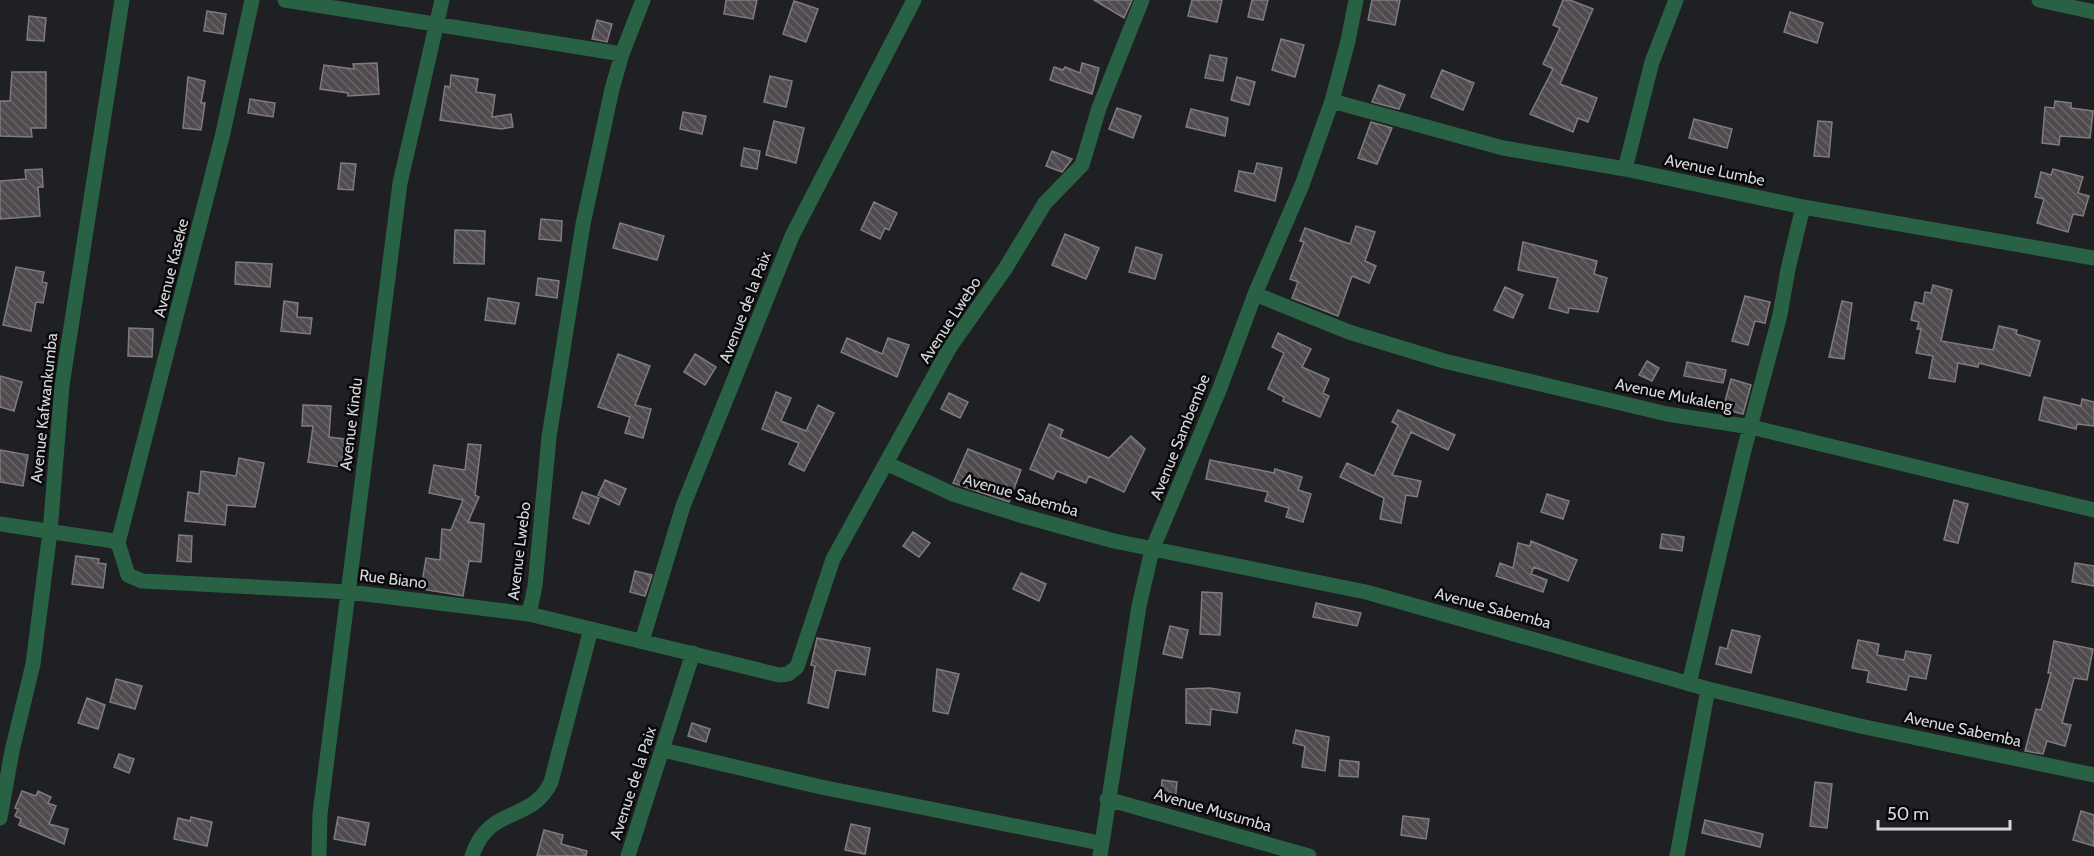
<svg xmlns="http://www.w3.org/2000/svg" width="2094" height="856" font-family="Cabin,sans-serif">
<style>
.building{fill:url(#building-back-hatch);stroke:#817b7f;stroke-width:1.5}
.lines{fill:none;stroke-linecap:round;stroke-linejoin:round}
.street{stroke:#296144;stroke-width:15}
.labels{text-anchor:middle;dominant-baseline:central;stroke-width:5;stroke-linejoin:round;paint-order:stroke}
.street-label{font-size:16px;fill:#d6d7da;stroke:#09090b}
</style>
<defs>
<pattern id="building-back-hatch" width="6" height="6" patternUnits="userSpaceOnUse" patternTransform="scale(1.5)"><rect width="6" height="6" fill="#504b4e"/><path d="M-1 5l2 2M0 0l6 6M5-1l2 2" fill="none" stroke="#686467"/></pattern>
</defs>
<rect width="100%" height="100%" fill="#1e2024"/>
<!-- building -->
<path class="building" d="M726 0H757L753 19 724 14Z
M1094 0H1132L1124 18Z
M1192 0H1222L1217 22 1188 16Z
M1252 0H1268L1263 20 1248 17Z
M1372 0H1400L1395 25 1368 20Z
M1563 0H1570L1593 9 1560 84 1597 98 1588 122 1578 118 1573 132 1530 114 1553 69 1543 64 1560 28 1553 25Z
M794 1 818 9 806 42 783 34Z
M207 11 226 14 223 34 204 31Z
M1790 12 1823 23 1817 43 1784 32Z
M29 16 46 18 44 41 27 40Z
M597 20 612 24 607 42 592 39Z
M1281 39 1304 45 1295 77 1272 70Z
M1210 55 1227 58 1223 81 1205 78Z
M377 63 379 94 348 96V93L320 89 324 65 354 69 353 64Z
M1082 63 1099 68 1092 94 1050 80 1054 67 1063 70 1065 67 1080 73Z
M1442 70 1474 83 1463 110 1431 97Z
M12 72H46V128H31L32 137 0 136V101H10Z
M451 75 478 79 476 92 495 95 492 117 511 114 513 127 501 129 440 120 445 86 450 87Z
M770 76 792 81 786 107 764 102Z
M188 77 205 81 201 103H205L201 130 183 128Z
M1237 77 1255 82 1249 105 1231 100Z
M1379 85 1405 95 1399 109 1372 102Z
M250 99 275 103 273 117 248 113Z
M2055 101 2071 103V108L2093 111 2090 138 2060 136 2059 145 2042 143 2045 107 2054 108Z
M1117 108 1141 116 1133 138 1109 129Z
M1191 109 1228 118 1225 136 1186 127Z
M683 112 706 116 702 134 680 129Z
M1694 119 1732 129 1727 148 1689 138Z
M774 121 804 128 796 163 766 155Z
M1818 121 1832 122 1829 157 1814 156Z
M1371 122 1392 128 1377 164 1358 158Z
M744 148 760 151 757 169 741 166Z
M1052 151 1072 159 1062 172 1046 166Z
M341 163 356 164 353 190 338 189Z
M1257 163 1282 168 1275 201 1235 191 1239 171 1254 174Z
M42 169 43 187H38L40 216 0 219V181L26 179 25 170Z
M2053 169 2083 177 2078 193 2089 196 2083 216 2073 214 2068 232 2037 223 2044 199 2035 197 2041 172 2051 175Z
M874 202 897 213 889 230 885 228 880 239 861 230Z
M541 219 562 221 561 241 539 239Z
M620 223 664 236 657 260 613 248Z
M1356 226 1375 232 1365 261 1376 266 1369 283 1352 276 1338 316 1292 298 1298 282 1290 279 1304 242 1300 241 1305 228 1350 244Z
M455 230 485 231 484 264 454 263Z
M1065 234 1099 248 1086 279 1052 265Z
M1523 242 1597 261 1594 274 1607 278 1598 312 1569 308 1568 313 1549 308 1558 278 1518 270Z
M1136 247 1162 255 1155 279 1129 272Z
M236 262 272 264 270 287 235 284Z
M16 267 44 272 42 282 47 283 43 303 36 302 31 331 3 325Z
M538 278 559 281 557 298 536 295Z
M1933 285 1952 290 1941 341 1993 350 1999 326 2017 330 2016 334 2040 341 2030 376 1979 363 1978 367 1958 363 1955 382 1929 378 1933 356 1916 353 1921 329H1917L1919 322 1911 320 1915 302 1923 304 1925 292 1931 293Z
M1505 287 1523 295 1513 318 1494 310Z
M1745 296 1770 302 1765 323 1755 321 1748 345 1732 341Z
M488 298 519 303 515 324 485 320Z
M284 301 298 303 297 317 312 318 310 334 281 331Z
M1842 301 1852 303 1844 359 1829 357Z
M129 328 153 329 152 357 128 356Z
M1278 333 1311 349 1302 367 1329 379 1323 393 1329 396 1320 417 1283 401 1284 397 1268 389 1284 353 1272 347Z
M847 338 882 354 888 338 909 345 897 377 841 352Z
M618 354 650 366 635 405 651 409 643 438 625 433 630 417 598 407Z
M695 354 716 367 705 385 684 372Z
M1647 361 1659 368 1652 381 1639 375Z
M1687 362 1726 370 1723 383 1684 376Z
M0 376 22 382 14 411 0 407Z
M1731 379 1751 385 1743 414 1723 409Z
M776 392 791 398 781 421 806 431 818 405 834 413 804 471 789 464 799 443 762 429Z
M949 393 968 402 960 418 941 409Z
M2044 397 2081 406 2082 399 2094 402V426L2077 424 2076 429 2039 420Z
M303 405 331 406 329 437 345 439 341 467 308 462 313 426H302Z
M1398 410 1455 435 1448 450 1411 432 1392 475 1421 481 1417 497 1406 495 1401 523 1380 519 1384 498 1340 477 1347 463 1374 476 1398 425 1392 422Z
M1049 424 1063 430 1060 437 1109 458 1131 436 1145 449 1124 492 1089 476 1086 483 1057 471 1053 479 1030 469Z
M468 444 481 445 475 495 479 497 468 522 484 524 481 562 469 561 463 596 421 589 426 558 440 560 442 529 451 530 463 500 429 493 434 465 465 470Z
M968 449 1021 470 1009 502 953 483Z
M0 450 28 455 23 486 0 482Z
M239 458 264 463 255 507 227 505 225 525 185 521 188 492 199 494 201 471 236 476Z
M1210 460 1274 473 1275 469 1302 477 1298 490 1311 494 1303 522 1286 517 1289 508 1265 501 1268 492 1206 479Z
M605 480 626 489 619 505 598 495Z
M582 492 599 498 589 524 573 518Z
M1547 494 1569 501 1563 519 1541 512Z
M1954 500 1968 504 1958 543 1944 540Z
M913 532 930 543 919 557 903 546Z
M1662 534 1684 537 1682 551 1660 548Z
M179 535 192 536 191 562 177 561Z
M1531 541 1577 560 1568 581 1534 567 1531 574 1547 580 1543 592 1496 576 1500 563 1513 568 1518 543 1530 546Z
M76 556 99 559 98 563 106 564 103 588 72 584Z
M2075 563 2094 566V586L2072 582Z
M635 571 652 575 645 596 630 592Z
M1021 573 1046 584 1039 601 1013 589Z
M1202 592 1222 593 1220 635 1200 634Z
M1316 603 1361 613 1357 626 1313 617Z
M1170 626 1188 630 1182 658 1163 654Z
M1732 630 1760 636 1751 673 1716 664 1720 647 1727 649Z
M817 638 870 648 865 675 836 670 828 708 808 703 815 666 811 665Z
M1858 640 1879 644 1877 655 1904 660 1906 651 1931 655 1926 679 1909 676 1906 690 1867 682 1869 671 1852 668Z
M2054 641 2093 649 2087 680 2074 678 2062 723 2071 725 2065 746 2047 741 2043 754 2025 751 2036 709 2041 710 2051 673H2048Z
M937 669 959 674 948 714 933 711Z
M116 679 142 686 135 709 110 702Z
M1210 688 1240 693 1237 713 1211 709 1210 725 1186 723V689Z
M87 698 105 705 98 729 78 723Z
M692 723 710 729 706 742 688 736Z
M1296 730 1329 737 1325 771 1302 767 1305 746 1293 743Z
M119 754 134 759 129 773 114 767Z
M1340 760 1359 762 1358 777 1339 776Z
M1162 780 1177 782 1175 803 1160 802Z
M1815 782 1832 784 1827 828 1810 826Z
M22 791 36 796 38 791 51 797 48 803 56 806 49 824 68 829 64 844 19 825 21 819 15 816 18 809 15 808Z
M2081 811 2094 815V846L2073 840Z
M1403 816 1429 819 1426 839 1401 835Z
M191 817 212 822 207 846 174 839 178 818 190 821Z
M338 817 369 823 365 845 334 839Z
M1705 820 1763 834 1760 847 1702 833Z
M851 824 870 828 865 854 845 850Z
M544 830 563 835 561 844 587 851 586 856H537Z"/>
<g class="lines">
<!-- street -->
<path class="street" d="M285 0 622 54
M2039 0 2094 12
M1332 101 1503 148 1625 169 1803 207 2094 258
M1625 169 1652 62 1676 0
M1255 294 1349 332 1444 361 1667 414 1751 427 2094 510
M888 464 953 494 1023 516 1114 541 1366 592 1708 689 1860 726 2094 775
M0 524 114 541 119 546 128 575 142 581 349 592 529 614 779 675 788 674 797 667 833 559 950 347 1005 269 1045 203 1082 165 1099 108 1142 0
M118 543 223 133 252 0
M529 614 535 586 549 437 583 224 612 89 622 54 643 0
M642 641 683 506 792 236 914 0
M1689 684 1744 450 1780 315 1788 269 1803 207
M663 750 821 787 1100 843
M1107 799 1309 856
M0 818 12 751 33 664 50 532 62 385 122 0
M319 856 320 814 400 183 442 0
M472 856C489 804 531 824 551 782L591 629
M628 856 693 653
M1100 856 1139 606 1152 550 1220 388 1255 294 1302 185 1332 101 1348 41 1356 0
M1677 856 1708 689"/>
</g>
<g class="labels">
<!-- street labels -->
<g class="street-label">
<text transform="translate(1715 170) rotate(12)">Avenue Lumbe</text>
<text transform="translate(171 268) rotate(-76)">Avenue Kaseke</text>
<text transform="translate(745 307) rotate(-69)">Avenue de la Paix</text>
<text transform="translate(950 320) rotate(-57)">Avenue Lwebo</text>
<text transform="translate(1674 395) rotate(11)">Avenue Mukaleng</text>
<text transform="translate(44 408) rotate(-84)">Avenue Kafwankumba</text>
<text transform="translate(351 424) rotate(-83)">Avenue Kindu</text>
<text transform="translate(1180 437) rotate(-68)">Avenue Sambembe</text>
<text transform="translate(1021 495) rotate(16)">Avenue Sabemba</text>
<text transform="translate(519 551) rotate(-83)">Avenue Lwebo</text>
<text transform="translate(393 579) rotate(7)">Rue Biano</text>
<text transform="translate(1493 608) rotate(15)">Avenue Sabemba</text>
<text transform="translate(1963 729) rotate(12)">Avenue Sabemba</text>
<text transform="translate(633 783) rotate(-72)">Avenue de la Paix</text>
<text transform="translate(1213 810) rotate(16)">Avenue Musumba</text>
</g>
</g>
<!-- scale -->
<path d="M1878 820v9h132v-9" fill="none" stroke="#d6d7da" stroke-width="3"/>
<text x="1887" y="820" font-size="18" fill="#d6d7da" stroke="#09090b" stroke-width="4.5" paint-order="stroke">50 m</text>
</svg>
